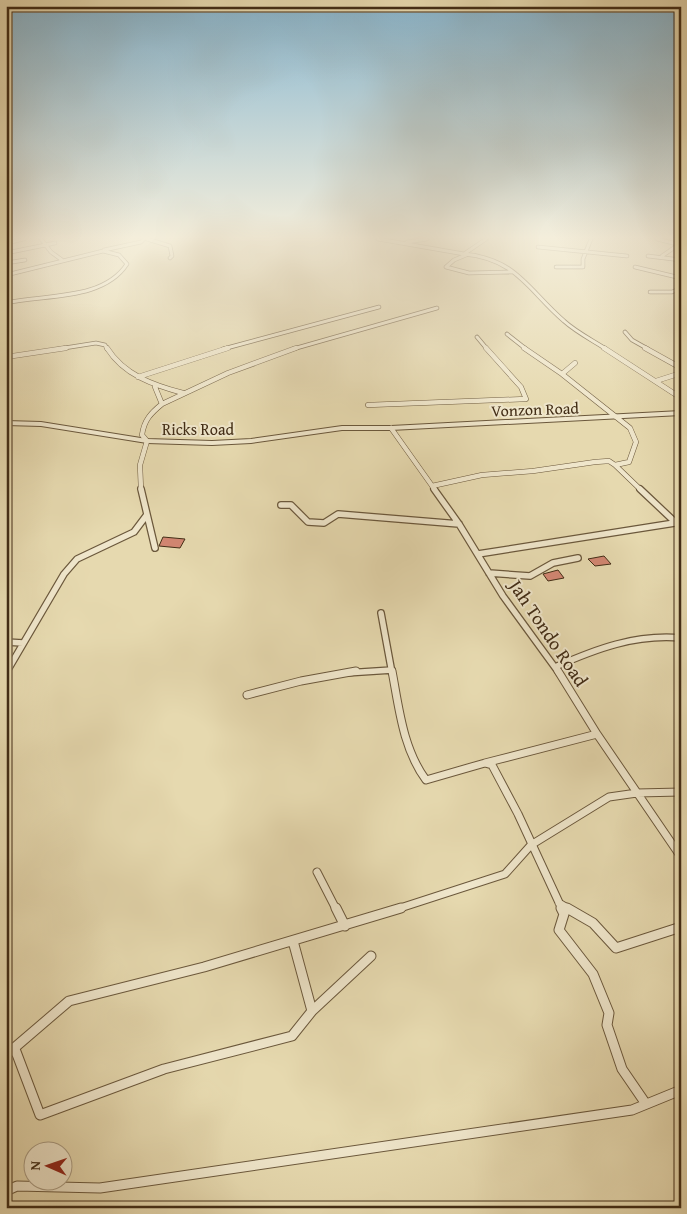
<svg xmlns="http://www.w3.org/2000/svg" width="687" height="1214" font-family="'Gentium Book Plus',serif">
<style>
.building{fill:#d38773;stroke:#422d16}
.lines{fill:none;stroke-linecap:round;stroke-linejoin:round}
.minor-far4-casing{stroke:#6b583c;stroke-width:4.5}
.minor-far3-casing{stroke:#6b583c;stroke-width:5.5}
.minor-far2-casing{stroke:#6b583c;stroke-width:8}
.minor-far1-casing{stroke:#6b583c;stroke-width:9}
.minor-casing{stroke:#6b583c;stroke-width:11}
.tertiary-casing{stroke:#6b583c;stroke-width:2}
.minor-far4{stroke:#efe6cb;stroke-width:3}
.minor-far3{stroke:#efe6cb;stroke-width:4.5}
.minor-far2{stroke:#efe6cb;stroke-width:5.5}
.minor-far1{stroke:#efe6cb;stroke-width:7}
.minor{stroke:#efe6cb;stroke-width:9}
.tertiary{fill:#efe6cb;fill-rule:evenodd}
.labels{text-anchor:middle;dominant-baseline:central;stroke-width:4;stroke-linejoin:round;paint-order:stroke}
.far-street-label{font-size:16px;fill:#422d16;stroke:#efe6cb}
.street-label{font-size:19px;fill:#422d16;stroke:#efe6cb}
</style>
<rect width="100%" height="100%" fill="#e6d9af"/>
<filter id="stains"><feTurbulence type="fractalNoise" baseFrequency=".004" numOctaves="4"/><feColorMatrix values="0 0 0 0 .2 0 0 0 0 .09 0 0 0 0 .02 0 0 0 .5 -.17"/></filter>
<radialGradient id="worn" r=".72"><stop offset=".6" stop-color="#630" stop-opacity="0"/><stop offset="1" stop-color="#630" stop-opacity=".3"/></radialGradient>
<!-- building -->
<path class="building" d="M163 537 185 539 180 548 159 546Z
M604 556 611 564 595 566 588 559Z
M558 570 564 578 548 581 543 574Z"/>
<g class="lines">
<defs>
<path id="minor-far4" d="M41 239 51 252 62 260
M147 239 170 246 172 256 170 258
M378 239 464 254 486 239
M657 239 681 245
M407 242 427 239
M6 243 24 239
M538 247 627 256
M104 250 141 242 144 239
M6 253 55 243
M464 254C517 259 528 290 564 321 576 332 592 340 606 349
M466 255 454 260 446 267 469 273 512 272
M648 256 681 260
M662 256 678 245
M6 263 25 260
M556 267H583V259L591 239
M635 267 681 278
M6 275 103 251 119 255 127 264C103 301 45 294 6 303
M650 292H672L681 288
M625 332 632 340 648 349
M507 334 526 349
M477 337 487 349
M58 349 96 343 105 345 107 349
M223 349 379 307
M293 349 437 308"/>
<path id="minor-far3" d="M107 348C124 375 153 385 183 393
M524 348 562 374
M604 348 681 398
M645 348 681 368
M6 357 66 348
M138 377 228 348
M656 381 681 373
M162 404 228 373 296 348
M368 405 526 399 521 387 486 348
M391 428 435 490
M615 465 641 490
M432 486 482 475 533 471 595 462 609 461 615 465 629 462 636 442 630 428 562 374 575 363
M141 490 140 465 147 441 142 435C144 420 151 413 162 404L155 387"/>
<path id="minor-far2" d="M141 489 155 548
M434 489 459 524 503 596 559 673
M640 489 675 522
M281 505H291L308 522 324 523 338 514 459 524
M478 554 681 522
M489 573 530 576 553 563 578 558
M381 613 392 673
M6 642 23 643
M555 667C596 649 635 634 681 638
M6 673 64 574 77 559 134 532 146 516
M346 673 392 670"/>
<path id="minor-far1" d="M392 671C399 708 403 749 426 780L485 763 492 765 518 814 562 909
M558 671 597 734 681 857
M247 695 301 681 356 671
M485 763 597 734
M317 872 336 909
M559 903 569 909
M397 909 505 874 531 845 609 797 637 793 681 792"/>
<path id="minor" d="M336 908 345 926
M561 908 564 914 559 930 593 974 609 1013 607 1025 622 1069 646 1104
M567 908 593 923 616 948 681 927
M293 941 312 1011
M15 1049 40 1115 164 1069 292 1036 312 1011 371 956
M6 1055 69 1001 204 967 401 908
M6 1191 17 1186 100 1188 632 1110 681 1090"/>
<path id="tertiary" d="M681 411V415L391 430H342L251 443 212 445 147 443 41 426 6 425V421L41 422 147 439 212 441 251 439 342 426H391Z"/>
</defs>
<!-- minor-far4 casing -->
<use href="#minor-far4" class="minor-far4-casing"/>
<!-- minor-far3 casing -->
<use href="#minor-far3" class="minor-far3-casing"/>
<!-- minor-far2 casing -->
<use href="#minor-far2" class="minor-far2-casing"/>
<!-- minor-far1 casing -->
<use href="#minor-far1" class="minor-far1-casing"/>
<!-- minor casing -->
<use href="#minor" class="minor-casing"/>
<!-- tertiary casing -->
<use href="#tertiary" class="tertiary-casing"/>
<!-- minor-far4 -->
<use href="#minor-far4" class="minor-far4"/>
<!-- minor-far3 -->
<use href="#minor-far3" class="minor-far3"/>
<!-- minor-far2 -->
<use href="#minor-far2" class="minor-far2"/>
<!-- minor-far1 -->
<use href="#minor-far1" class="minor-far1"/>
<!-- minor -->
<use href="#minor" class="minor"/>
<!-- tertiary -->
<use href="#tertiary" class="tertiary"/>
</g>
<!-- sky -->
<linearGradient id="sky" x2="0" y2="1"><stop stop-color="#87b6d0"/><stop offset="0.58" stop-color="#f4eedb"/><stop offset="1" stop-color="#f4eedb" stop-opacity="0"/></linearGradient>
<rect width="687" height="409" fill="url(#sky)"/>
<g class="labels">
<!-- far-street labels -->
<g class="far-street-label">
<text transform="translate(535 409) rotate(-2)">Vonzon Road</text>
<text x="198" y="429">Ricks Road</text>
</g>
<!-- street labels -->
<g class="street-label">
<text transform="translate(549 633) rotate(56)">Jah Tondo Road</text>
</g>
</g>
<!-- margin -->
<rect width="687" height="1214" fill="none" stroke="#e6d9af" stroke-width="25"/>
<rect x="8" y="8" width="672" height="1199" fill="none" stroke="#422d16" stroke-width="2.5"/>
<rect x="12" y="12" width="662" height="1189" fill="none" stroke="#422d16"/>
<!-- north arrow -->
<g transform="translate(48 1166) rotate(272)"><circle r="24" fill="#efe6cb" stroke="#aa9c83"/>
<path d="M0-4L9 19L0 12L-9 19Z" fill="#8f2418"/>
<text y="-8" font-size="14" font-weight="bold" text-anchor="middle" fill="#422d16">N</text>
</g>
<rect width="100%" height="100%" filter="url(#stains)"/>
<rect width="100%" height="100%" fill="url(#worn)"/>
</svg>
